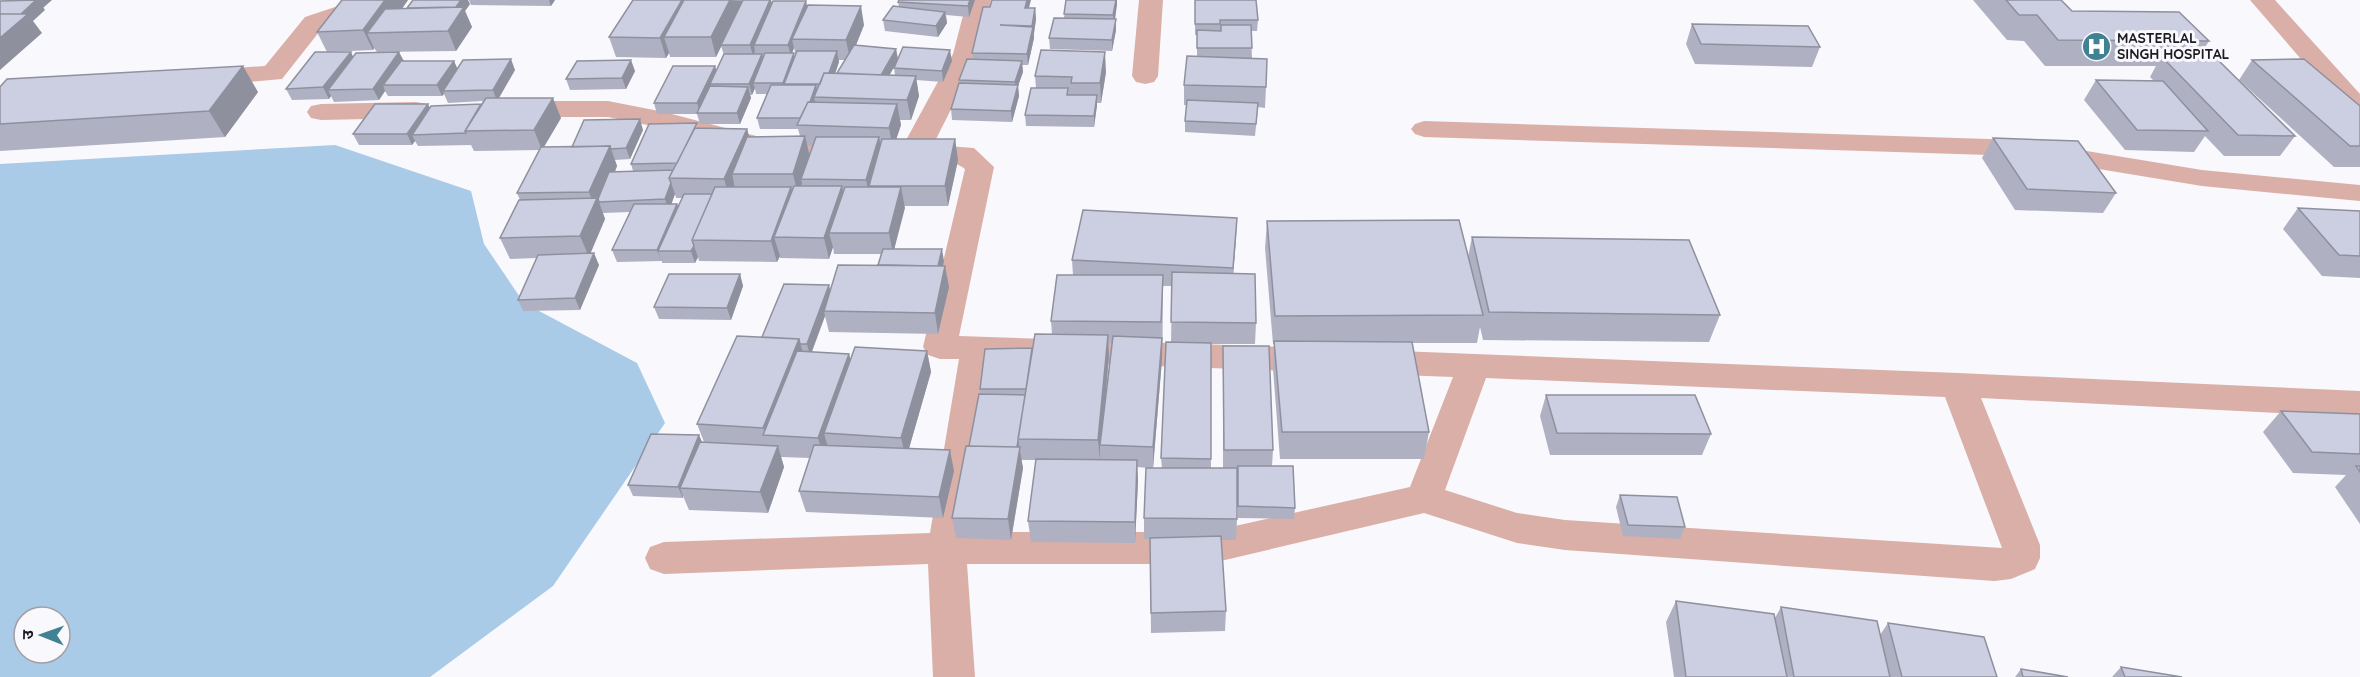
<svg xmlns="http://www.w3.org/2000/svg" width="2360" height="677" font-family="Quicksand,'Noto Sans Devanagari',sans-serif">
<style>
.water{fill:#a9cbe8;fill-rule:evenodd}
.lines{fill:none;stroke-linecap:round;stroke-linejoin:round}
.lane{fill:#daafa8;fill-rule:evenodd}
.street{fill:#daafa8;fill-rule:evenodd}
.wall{fill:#afb1c2;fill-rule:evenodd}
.shaded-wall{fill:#8f909e}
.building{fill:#cccee2;stroke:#8f909e;stroke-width:1.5}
.labels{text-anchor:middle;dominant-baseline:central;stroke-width:6;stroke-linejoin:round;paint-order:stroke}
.far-poi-label{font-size:14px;font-weight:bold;fill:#1d1a22;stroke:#f9f8fc;text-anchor:start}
</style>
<rect width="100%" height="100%" fill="#f9f8fc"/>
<!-- water -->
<path class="water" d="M335 145 471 191 484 244 524 303 637 363 665 423 553 586 430 677H0V164ZM24 617H60V653H24Z"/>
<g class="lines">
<!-- lane -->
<path class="lane" d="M1424 121 2020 140 2202 170 2360 185V201L2202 186 2020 156 1424 137 1415 134 1411 129 1415 124Z"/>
<!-- street -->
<path class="street" d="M341 0H365L356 16 323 27 282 79 205 86 196 84 192 78 196 72 205 70 265 66 305 17 338 6Z
M967 0H991L979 54 933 145 974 148 994 167 959 336 1318 348 1330 352 1335 360 1330 368 1318 372 992 360 968 532H1208L1410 487 1453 377 1373 374 1361 370 1356 362 1361 354 1373 350 1958 373 2360 391V417L1981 398 2040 545V558L2035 569 2011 579 1994 581 1565 550 1517 543 1424 513 1208 564H967L975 677H933L928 564 664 574 650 569 645 558 650 547 664 542 930 533 959 359H940L928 355 923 347 965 169C949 156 923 164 903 159L899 153 953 54ZM1486 378 1945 397 2002 548 1565 520 1517 513 1445 490Z
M1139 0H1163L1158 76 1154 82 1145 84 1136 82 1132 76Z
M2250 0H2275L2360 94V118L2350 116Z
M512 101H608L664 112 772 140 855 143 865 145 869 151 865 157 855 159 772 156 662 128 608 117H512L502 115 498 109 502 103Z
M416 102 426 104 430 110 426 116 416 118 321 120 311 118 307 112 311 106 321 104Z"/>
</g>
<!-- wall -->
<path class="wall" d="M342 0H408L402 9 470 4 465 11 472 27 456 51 377 52 374 48 373 50 327 52 317 32Z
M469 0H555L551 6 471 5Z
M633 0H771L772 4 806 1 807 6 864 25 856 45 896 49 898 59 952 61 943 82 916 80 919 96 911 120H900L901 125 896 139H955L958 160 948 206H904L894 249 944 261 943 266H945L949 287 938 334 829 332 825 316 812 352 849 354 850 359 927 351 931 372 909 448 954 471 943 518 806 512 799 491 810 458 781 457 784 467 768 513 689 510 683 496V498L633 496 628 485 699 435 702 442H704L697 424 762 337 830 290 878 265 881 254H834L833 247 829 259 780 258V256L777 262 699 261 698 257 695 263H662V261L617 262 612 250 630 212 603 213 605 219 590 253 599 265 580 310 523 311 518 300 537 258 510 259 500 238 520 200 517 193 539 150 474 151 471 145 418 146 415 141 412 145H359L353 134 429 107 481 104 483 101 448 103 444 94 442 96H388L385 91 379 100 334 102 331 96 329 99 292 100 286 89 353 57 404 61H454L457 69 515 70 499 98 561 118 544 147H572L643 130 630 159 615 160 617 166 615 172 633 171 631 164 699 128 747 129 749 137 800 136 798 129H760L757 118 767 94H756L755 88 752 95H750L751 98 740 124H700L697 114H657L654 103 715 66 716 71 724 55 721 46 716 57H670L669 53 666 58 616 57 609 37ZM794 48 796 55 795 58 792 53ZM839 60H845L837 73H835L839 62ZM896 63 894 68 895 75H889ZM807 146H813L810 155ZM675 194 676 198H682L678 206 677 204H671Z
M975 0 969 17 946 15 947 23 938 37 885 31 883 20 899 7 898 2Z
M1066 0H1117L1115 19H1116V30L1112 51 1050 49 1049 38 1064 18Z
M1195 0 1258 20 1257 31H1251L1252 58 1266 87 1265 108 1258 107 1255 136 1185 132V121L1187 105H1184V85L1197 56V35H1195Z
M1973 0H2061L2072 11 2209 41 2199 57 2295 136 2280 156H2224L2205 136 2194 152 2125 150 2084 100 2096 80 2154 81 2150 77 2156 66H2045L2024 41 2007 40Z
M1029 8H1035L1036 19 1034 33V38L1028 65H1022L1023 72 1018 86 1019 96 1012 122 952 120 951 109 960 83 959 80 973 59 972 53Z
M1692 24 1820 47 1812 67 1695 64 1686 44Z
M2252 60 2360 106V167H2334L2239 80Z
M635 71 626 89 570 90 566 79Z
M1106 72 1101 103H1097L1094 127 1026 126 1025 115 1036 88 1035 76Z
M0 87 258 92 225 137 0 151Z
M1993 138 2116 193 2103 213 2015 210 1982 158Z
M2298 208 2360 211V278L2322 276 2283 229Z
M1237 218 1233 273 1256 323 1255 344H1211V468H1223V346L1273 450 1272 466 1295 508 1294 519 1238 518V471H1237V519L1236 540H1221L1226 611 1225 631 1151 633 1150 539H1144V518L1148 468 1137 467 1138 481 1135 543 1031 542 1028 521 1036 460H1021L1023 468 1011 540 956 538 952 518 969 446 980 394V389L1052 334 1051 321 1073 275 1072 260ZM1163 286H1172L1171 342 1161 458 1162 468H1153L1162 359ZM1108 343H1112L1105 403 1109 356Z
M1267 221 1468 257 1472 237 1720 315 1709 342 1483 340 1480 327 1477 343H1412L1429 432 1424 459H1280L1273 369 1274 344H1273L1265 248Z
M740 274 743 286 731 320 659 319 654 307Z
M1546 395 1711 434 1702 455H1550L1540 416Z
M2281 411 2360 414V524L2335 487 2346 475 2293 473 2263 432Z
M1620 495 1685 527 1680 539 1623 536 1616 507Z
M1676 601 1775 618 1781 607 1880 635 1888 623 1997 677H1674L1666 622Z
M2121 667 2182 677H2112Z
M2021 669 2068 677H2015Z"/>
<!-- shaded-wall -->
<path class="shaded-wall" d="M36 0H38L45 10 33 21 42 33 0 70V38L17 18Z
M38 0H52L43 8Z
M385 0H408L385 32 367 33 374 48 373 50 363 30Z
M461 0H468L470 4 465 11 472 27 456 51 448 31 452 14Z
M549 0H555L551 6Z
M682 0H691L664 37 669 53 666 58 660 38Z
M730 0 744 1 716 57 711 37Z
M770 0H771L773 9 754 45 755 51 753 56 750 45Z
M970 0H975L969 17 968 6Z
M1027 0H1031L1026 19 1025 8Z
M1116 0H1117V5L1114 26 1113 15Z
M806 1 808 12 792 39 794 48 791 56 788 45Z
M861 6 864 25 850 60 846 40Z
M1035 8 1036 19 1034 33V38L1028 65 1027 54 1032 30V26Z
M945 12 947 23 938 37 936 26Z
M1116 19V30L1112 51V40Z
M896 49 898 60 879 94 877 83Z
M950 50 952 61 943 82 942 71Z
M837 51 839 62 828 95 825 84Z
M351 52 356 63 328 90 331 96 329 99 323 87Z
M399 52 405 63 383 85 385 91 379 100 373 89Z
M1105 52 1106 72 1101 103 1100 83Z
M794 53 796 64 784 84 786 94 783 83Z
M762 54 765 65 753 83 755 88 752 95 749 84Z
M511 59 515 70 497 101 493 90Z
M631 60 635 71 626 89 622 78Z
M454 61 459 72 443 91 444 94 442 96 437 85Z
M1022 61 1023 72 1018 86 1019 96 1012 122 1011 111 1016 92 1015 82Z
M243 66 258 92 225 137 209 111Z
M715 66 718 77 710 84 712 90 700 113 697 103Z
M916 76 919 96 911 120 907 100Z
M816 85 818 97H814L816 104 804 118Z
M748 87 751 98 740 124 737 113Z
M1097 95V106L1094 127V116Z
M553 98 561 118 542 150 534 130Z
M428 104 433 115 412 135 415 141 412 145 407 134Z
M897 104 901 125 893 149 889 128Z
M640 119 643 130 630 159 626 148Z
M747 129 753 150 732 174 735 188 730 199 724 179Z
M805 136 810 157 801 179 802 183 798 195 793 174Z
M879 137 883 158 869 186 871 196 870 200 866 180Z
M955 139 958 160 948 206 945 186Z
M610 146 617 166 602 202H599L605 219 589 257 580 236 594 205 589 192Z
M671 183 675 194 669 211 665 199Z
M842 186 846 207 829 233 833 247 829 259 824 238Z
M791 187 796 208 774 237 780 256 777 262 771 241Z
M901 187 905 208 893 254 889 233Z
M677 204 681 216 658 251 662 262 657 250Z
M1237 218 1236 239 1232 289 1233 268Z
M694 246 698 257 695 263 691 251Z
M942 249 944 261 940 278 938 266Z
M594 253 599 265 580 310 575 298Z
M945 266 949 287 938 334 935 313Z
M740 274 743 286 731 320 727 308Z
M1163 275 1162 359 1153 468V447L1162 338Z
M829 285 832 297 824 311 825 316 810 356 807 344Z
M1108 335 1109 356 1101 445H1100V461L1098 440Z
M799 339 805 360 766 435 763 428Z
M927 351 931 372 906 459 901 438Z
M849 354 854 375 824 433 828 448 824 459 818 438Z
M699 435 704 447 680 488 683 496V498L678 487Z
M1018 439 1023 468 1011 540 1008 519Z
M778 446 784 467 768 513 760 492Z
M950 450 954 471 943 518 939 497Z
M1137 460 1138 481 1135 543V522Z"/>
<!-- building -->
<path class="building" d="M36 0 21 14H0V1Z
M342 0H385L363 30 317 32Z
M413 0H461L456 7 407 8Z
M633 0H682L660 38 609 37Z
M684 0H730L711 37H664Z
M743 0H770L750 45H721Z
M899 0H970L968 6 898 2Z
M992 0H1027L1025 8H1035L1032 26 1000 25 1033 27 1027 54 972 53 983 7H990Z
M1066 0H1116L1113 15 1064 14Z
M1195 0H1256L1258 20H1220V24H1195Z
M2006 0H2061L2072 11 2179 12 2209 41 2058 40 2037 15H2019Z
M773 1H806L788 45H754Z
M808 5 861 6 846 40 792 39Z
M893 6 945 12 936 26 883 20Z
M464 7 448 31 367 33 385 9Z
M0 14H28L0 38Z
M1054 18 1116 19 1112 40 1049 38Z
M1692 24 1808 26 1820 47 1701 44Z
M1221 25H1251L1252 48H1197V30L1221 31Z
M854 45 896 49 881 75 837 73Z
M903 47 950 50 942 71 894 68Z
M1041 50 1105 52 1100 83H1071L1072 77 1035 76Z
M797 51H837L829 73H824L820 84H784Z
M315 52H351L323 87 286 89Z
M399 52 373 89 328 90 356 53Z
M765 53H794L783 83H753Z
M724 54H762L749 84H710Z
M1187 56 1267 59 1266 87 1184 85Z
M2162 57H2215L2295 136 2238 135Z
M511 59 493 90 443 91 463 60Z
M967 59 1022 61 1015 82 959 80Z
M2304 59 2360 106V146H2350L2252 60Z
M631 60 622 78 566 79 577 61Z
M401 61H454L437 85H383Z
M243 66 209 111 0 124V87L7 79Z
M673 66H715L697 103H654Z
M824 73 916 76 907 100 814 97Z
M2096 80 2163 81 2208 131 2137 130Z
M959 83 1018 85 1011 111 951 109Z
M771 85H816L810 102H808L800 118H757Z
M710 86 748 87 737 113H697Z
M1031 88H1068L1067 95H1097L1094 116 1025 115Z
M486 98H553L534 130 465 131Z
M1187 100 1258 103 1256 124 1185 121Z
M808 102 897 104 889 128 797 125Z
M375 104H428L407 134H353Z
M481 104 465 131 466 133 412 135 431 106Z
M640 119 626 148 611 149 610 146 572 147 584 120Z
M697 123 677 163 631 164 649 124Z
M695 128 747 129 724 179 669 178Z
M805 136 793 174H732L747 137Z
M816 137H879L866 180 801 179Z
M1993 138 2078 141 2116 193 2027 189Z
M882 139H955L945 186H869Z
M610 146 589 192 517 193 541 147Z
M673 170 669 178 671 183 665 199 599 202 598 199 609 172Z
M794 186H842L824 238 774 237Z
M715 187H791L771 241 692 240Z
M845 187H901L889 233H829Z
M684 194H712L692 240 694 246 691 251H658Z
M597 198 580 236 500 238 519 200Z
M634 204H677L657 250H612Z
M2298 208 2360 211V256L2339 255Z
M1083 210 1237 218 1233 268 1072 260Z
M1459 220 1483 315 1275 316 1267 221Z
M1472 237 1689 240 1720 315 1489 312Z
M883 249H942L938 266 878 265Z
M594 253 575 298 518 300 538 255Z
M838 265 945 266 935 313 824 311Z
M1172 272 1255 274 1256 323 1171 322Z
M669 274H740L727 308 654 307Z
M1057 275H1163L1161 322 1051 321Z
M784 284 829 285 807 344H800L799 339 762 337Z
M1035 334 1108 335 1098 440 1018 439Z
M737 336 799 339 763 428 697 424Z
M1113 336 1162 338 1153 447 1100 445Z
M1274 341 1412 342 1429 432H1282Z
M1166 342 1211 343V459L1161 458Z
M1223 346H1269L1273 450H1224Z
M855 347 927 351 901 438 824 433Z
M1032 348 1026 389H980L985 349Z
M797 351 849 354 818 438 763 435Z
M979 394 1025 395 1017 447 969 446Z
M1546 395H1695L1711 434 1557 433Z
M2281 411 2360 414V454L2312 452Z
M651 434 699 435 678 487 628 485Z
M700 442 778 446 760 492 680 488Z
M814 445 950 450 939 497 799 491Z
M966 446 1020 447 1008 519 952 518Z
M1036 459 1137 460 1135 522 1028 521Z
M1238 466H1293L1295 508 1238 506Z
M2356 466H2360V472Z
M1146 468H1237V519L1144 518Z
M1620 495 1677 497 1685 527 1628 525Z
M1221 536 1226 611 1151 613 1150 538Z
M1676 601 1774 614 1787 677H1686Z
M1781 607 1877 621 1890 677H1794Z
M1888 623 1984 637 1997 677H1902Z
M2121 667 2182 677H2125Z
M2021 669 2068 677H2023Z"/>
<!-- icons -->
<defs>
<symbol id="hospital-disc" viewBox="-11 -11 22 22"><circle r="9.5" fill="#408194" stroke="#f9f8fc"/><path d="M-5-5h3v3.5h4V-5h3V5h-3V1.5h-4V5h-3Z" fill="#fff"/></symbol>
</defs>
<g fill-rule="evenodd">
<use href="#hospital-disc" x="2080" y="30" width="33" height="33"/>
</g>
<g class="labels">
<!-- far-poi labels -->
<g class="far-poi-label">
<text x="2117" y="38">MASTERLAL<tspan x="2117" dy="16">SINGH HOSPITAL</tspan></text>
</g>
</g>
<!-- north arrow -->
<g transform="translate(42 635) rotate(271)"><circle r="28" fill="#f9f8fc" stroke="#a19fa5" stroke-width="1.5"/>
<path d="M0-4.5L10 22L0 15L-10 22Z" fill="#408194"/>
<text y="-9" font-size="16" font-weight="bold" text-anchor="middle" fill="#1d1a22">उ</text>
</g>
</svg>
